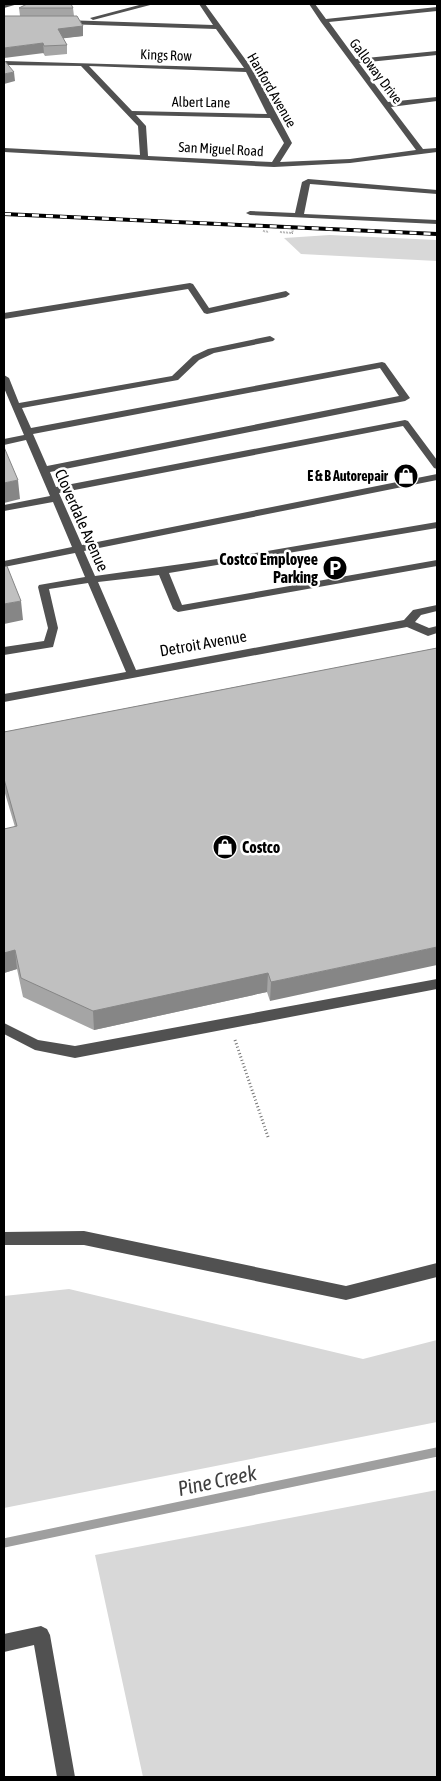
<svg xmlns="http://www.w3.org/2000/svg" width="441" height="1781" font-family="'Asap Condensed',sans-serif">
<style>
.green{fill:#d8d8d8}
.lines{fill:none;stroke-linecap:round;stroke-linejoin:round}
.stream{stroke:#9f9f9f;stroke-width:9}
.path-far1{stroke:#737373;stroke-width:2;stroke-dasharray:0.5 1;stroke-linecap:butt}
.path{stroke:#737373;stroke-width:3;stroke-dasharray:1 2.5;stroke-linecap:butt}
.minor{fill:#515151;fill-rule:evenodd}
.rail-casing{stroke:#000;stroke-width:4}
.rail{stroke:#fff;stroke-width:2.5;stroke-dasharray:7;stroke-linecap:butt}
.wall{fill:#a5a5a5}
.shaded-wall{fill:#868686}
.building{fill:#c0c0c0;stroke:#868686}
.labels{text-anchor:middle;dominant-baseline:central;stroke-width:5;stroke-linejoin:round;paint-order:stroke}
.far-street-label{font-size:14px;fill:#000;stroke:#fff}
.far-poi-label{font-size:14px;font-weight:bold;fill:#000;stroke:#fff;text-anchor:end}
.street-label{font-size:16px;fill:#000;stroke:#fff}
.poi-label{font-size:16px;font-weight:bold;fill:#000;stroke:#fff;text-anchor:end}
.near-water-label{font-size:21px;font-style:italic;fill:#404040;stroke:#fff}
</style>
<rect width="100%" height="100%" fill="#fff"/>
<!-- green -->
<path class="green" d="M330 235 437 240V261L301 254 284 238Z
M69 1289 363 1359 437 1340V1422L4 1508V1296Z
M437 1490V1777H143L95 1555Z"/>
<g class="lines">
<!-- stream -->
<path class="stream" d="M4 1543 437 1452"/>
<!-- path-far1 -->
<path class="path-far1" d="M263 231 269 232
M280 232 292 233 293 229"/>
<!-- path -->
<path class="path" d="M235 1040 268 1137"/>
<!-- minor -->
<path class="minor" d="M4 4H18L4 8Z
M143 4H154L93 20 90 18Z
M199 4H205L253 70 292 143 280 162 350 159 416 150 321 22 309 4H315L326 19 437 7V11L329 22 356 59 437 51V55L359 63 388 102 437 97V101L391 107 423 149 437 148V152L350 163 274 167 4 152V148L140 155 138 126 81 66 4 65V61L244 68 216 29 64 24 61 22 64 20 213 25ZM89 66 246 72 267 114 132 111ZM136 115 270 118 284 143 272 162 148 156 146 126Z
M308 179 437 190V194L310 184 304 214 437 220V224L250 215 246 213 250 211 295 213 302 182Z
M190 283 193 284 209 308 286 291 290 294 286 297 207 314 204 313 188 289 4 319V313Z
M270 336 275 339 273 341 214 353 199 360 178 380 22 408 31 428 382 362 385 363 410 398 405 401 50 472 56 487 405 420 408 421 437 460V469L434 468 403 426 59 493 82 545 437 474V480L84 551 95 576 232 557 437 522V528L169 573 182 605 437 560V566L178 612 173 609 159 575 98 582 136 670 404 620 413 610 437 605V611L421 615 415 622 429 628 437 626V633L428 636 407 627 4 702V694L126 672 88 583 49 589 58 628 53 647 4 655V647L44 641 48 628 38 587 39 585 85 577 75 553 4 567V561L72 547 53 502 4 511V505L50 496 26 440 4 445V439L24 435 4 388V375L9 378 19 403 172 376 193 356 208 349ZM380 368 399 396 47 466 33 434Z
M437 979V989L75 1058 35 1050 4 1034V1023L38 1040 75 1046Z
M84 1231 346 1286 437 1263V1277L346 1300 84 1245H4V1232Z
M41 1626 47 1629 50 1635 75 1777H57L34 1645 4 1652V1634Z"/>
<defs>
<path id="rail" d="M4 214 437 234"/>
</defs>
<!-- rail casing -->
<use href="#rail" class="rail-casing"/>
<!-- rail -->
<use href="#rail" class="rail"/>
</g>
<!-- wall -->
<path class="wall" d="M19 8H73L74 16 83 26V36L63 38 67 45V54L45 56 20 16Z
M437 648 270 1001 267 992 94 1030 23 997 17 969 4 973V829L15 827 4 790V732Z"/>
<!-- shaded-wall -->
<path class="shaded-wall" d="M83 26V36L58 39V29Z
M43 43 44 53 4 58V48Z
M14 72 15 81 4 84V74Z
M18 480 20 499 4 503V483Z
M21 601 23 620 4 624V604Z
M437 947V965L270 1001 271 982Z
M15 950 17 969 4 973V953Z
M268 973 267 992 94 1030 93 1011Z"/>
<!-- building -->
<path class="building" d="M27 4H71L73 8H19Z
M4 16H77L83 26 58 29 67 45 44 46 43 43 4 48Z
M4 60 14 72 4 74Z
M4 447 18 480 4 483Z
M7 566 21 601 4 604V567Z
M437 648V947L271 982 268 973 93 1011 21 978 15 950 4 953V829L17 826 4 779V732Z"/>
<!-- icons -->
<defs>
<symbol id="shop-disc" viewBox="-11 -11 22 22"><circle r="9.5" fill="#000" stroke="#fff"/><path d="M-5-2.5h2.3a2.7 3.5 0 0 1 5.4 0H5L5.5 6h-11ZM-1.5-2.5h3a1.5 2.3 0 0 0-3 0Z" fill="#fff"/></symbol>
<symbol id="parking-disc" viewBox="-11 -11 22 22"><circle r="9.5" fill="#000" stroke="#fff"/><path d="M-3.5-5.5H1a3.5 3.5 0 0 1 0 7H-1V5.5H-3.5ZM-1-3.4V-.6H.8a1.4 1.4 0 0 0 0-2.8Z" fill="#fff"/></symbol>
</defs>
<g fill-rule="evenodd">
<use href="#shop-disc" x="392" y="462" width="28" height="28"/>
<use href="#parking-disc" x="321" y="554" width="28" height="28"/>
<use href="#shop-disc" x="211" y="833" width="28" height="28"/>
</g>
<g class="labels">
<!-- far-street labels -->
<g class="far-street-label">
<text transform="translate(166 55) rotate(2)">Kings Row</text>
<text transform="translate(376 71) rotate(53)">Galloway Drive</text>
<text transform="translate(272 90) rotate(60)">Hanford Avenue</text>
<text transform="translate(201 102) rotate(1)">Albert Lane</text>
<text transform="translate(221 149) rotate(3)">San Miguel Road</text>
</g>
<!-- far-poi labels -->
<g class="far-poi-label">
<text x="388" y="476">E &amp; B Autorepair</text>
</g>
<!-- street labels -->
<g class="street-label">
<text transform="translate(82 520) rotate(66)">Cloverdale Avenue</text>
<text transform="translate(203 643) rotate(-10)">Detroit Avenue</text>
</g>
<!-- poi labels -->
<g class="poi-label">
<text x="318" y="559">Costco Employee<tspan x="318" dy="18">Parking</tspan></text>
<text x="242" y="847" text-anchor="start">Costco</text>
</g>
<!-- near-water labels -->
<g class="near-water-label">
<text transform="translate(217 1480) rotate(-12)">Pine Creek</text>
</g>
</g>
<!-- border -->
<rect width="441" height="1781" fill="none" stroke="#000000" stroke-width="10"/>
</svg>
